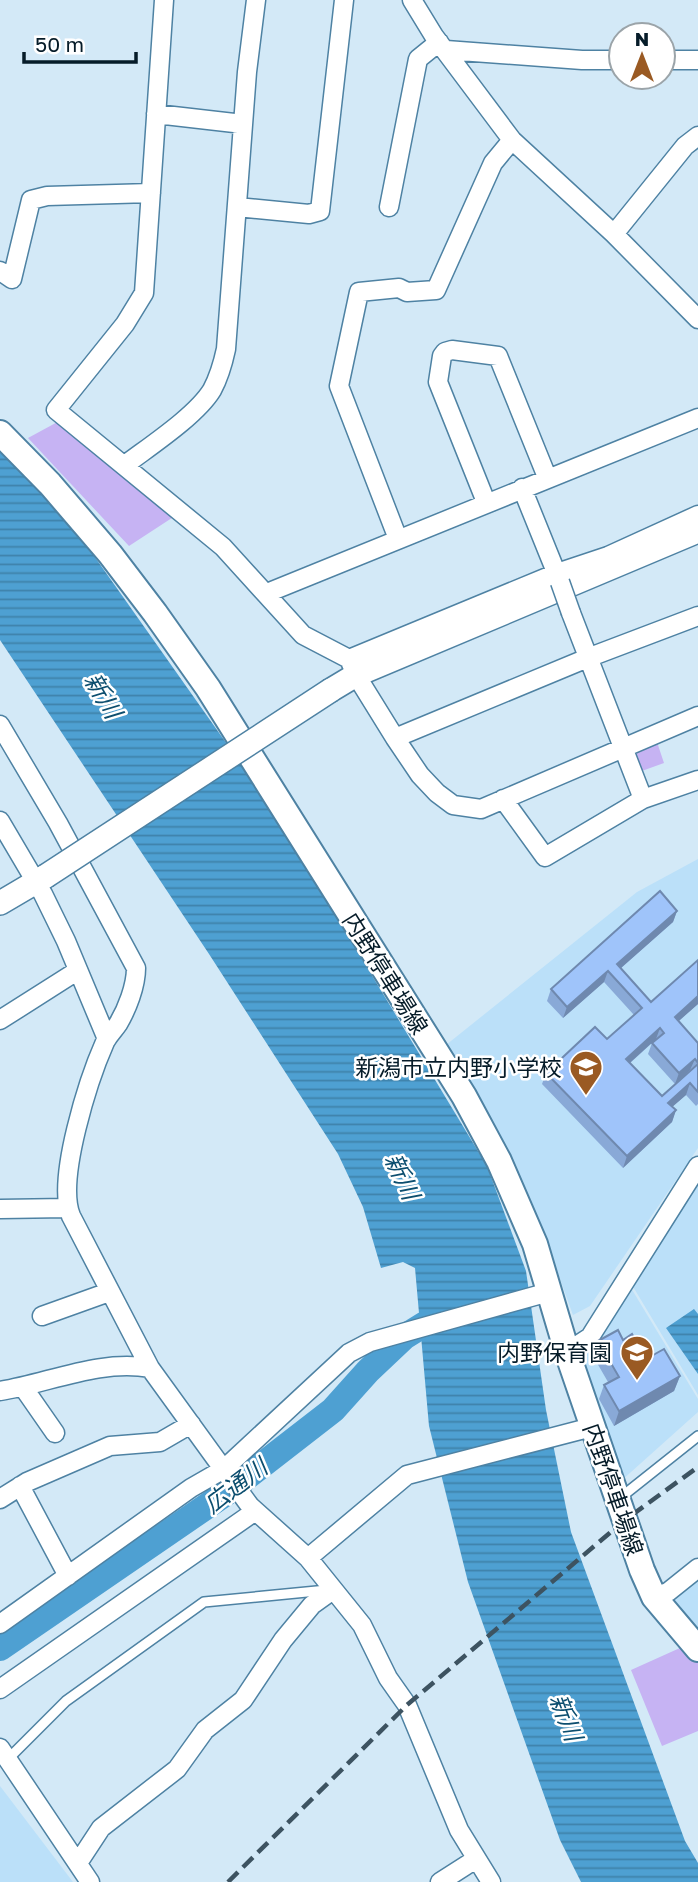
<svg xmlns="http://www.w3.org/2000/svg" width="698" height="1882" font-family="'Golos Text','Noto Sans JP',sans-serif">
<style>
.built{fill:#bbe0f9}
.park{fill:#c6b3f3}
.water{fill:url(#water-rules)}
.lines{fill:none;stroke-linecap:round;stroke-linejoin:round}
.river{stroke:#4ea0d2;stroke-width:26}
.service-casing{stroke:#4e82a3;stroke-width:12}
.minor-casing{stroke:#4e82a3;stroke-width:21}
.tertiary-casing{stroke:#4e82a3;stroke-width:26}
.secondary-casing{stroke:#4e82a3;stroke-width:28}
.service{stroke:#fff;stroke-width:9}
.minor{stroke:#fff;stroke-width:18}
.tertiary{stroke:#fff;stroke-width:23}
.secondary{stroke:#fff;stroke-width:24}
.rail{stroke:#3d5361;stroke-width:4.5;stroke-dasharray:14 7;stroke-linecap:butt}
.minor-bridge-casing{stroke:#4e82a3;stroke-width:21;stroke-linecap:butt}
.tertiary-bridge-casing{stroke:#4e82a3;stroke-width:26;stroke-linecap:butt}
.minor-bridge{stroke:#fff;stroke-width:18}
.tertiary-bridge{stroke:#fff;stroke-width:23}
.wall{fill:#89a9d7;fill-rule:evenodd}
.shaded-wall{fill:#6f89af}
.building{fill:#9fc4fa;stroke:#6f89af;stroke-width:2}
.labels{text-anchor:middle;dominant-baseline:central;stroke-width:5;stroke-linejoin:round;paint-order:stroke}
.street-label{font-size:23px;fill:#061c29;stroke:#fff}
.poi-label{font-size:23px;fill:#061c29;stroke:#fff;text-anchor:end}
.water-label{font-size:24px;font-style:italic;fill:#0c4e6f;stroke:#fff}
</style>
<defs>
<pattern id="water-rules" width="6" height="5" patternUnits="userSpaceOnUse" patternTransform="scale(1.75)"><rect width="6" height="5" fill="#4ea0d2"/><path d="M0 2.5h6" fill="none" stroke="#3f82aa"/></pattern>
</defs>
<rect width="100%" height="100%" fill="#d3e9f7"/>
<!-- built -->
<path class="built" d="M698 859V1148L590 1306 573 1315 539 1221 446 1045 637 892Z
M698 1185V1395L629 1280Z
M628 1283 698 1399V1412L621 1481 581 1364Z
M698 1576V1639L664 1602Z
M0 1786 73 1882H0Z"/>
<!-- park -->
<path class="park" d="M63 419 178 514 129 546 28 438Z
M657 742 664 763 639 772 632 751Z
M691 1643 698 1653V1731L662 1746 631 1670Z"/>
<!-- water -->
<path class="water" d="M0 438 27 461 263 795 487 1166 526 1271 546 1410 571 1532 685 1841 698 1863V1882H581L560 1840 468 1582 429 1426 415 1268 403 1262 381 1268 363 1207 338 1154 209 954 0 640Z
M694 1309 698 1314V1374L666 1328Z"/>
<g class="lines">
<!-- river -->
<path class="river" d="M0 1648 226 1493 333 1410 368 1371 404 1337 425 1324"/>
<defs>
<path id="service" d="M620 1498 698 1436
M8 1759 66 1701 204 1602 327 1590"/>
<path id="minor" d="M164 0 144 293 125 324 56 410 223 547 303 635 349 659 356 675 395 738 420 775 437 793 453 805 481 809 698 716
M412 0 434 36 512 140 614 234 698 319
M446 50 582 60H621
M663 60H698
M156 114 243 124
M237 207 309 214 320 211 344 0
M389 207 418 59 439 42
M614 234 685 146 698 136
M0 271 12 279 31 200 47 196 151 193
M125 465C150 446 196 416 212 390 219 377 223 363 226 349L247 72 256 0
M522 488 560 582
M486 502 438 382 442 356 445 352 452 350 498 356 547 477
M398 539 339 386 359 292 399 288 407 292 436 290 493 163 512 140
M267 593 698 418
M349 659 557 573 608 556 698 515
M0 725 58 823 136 968C136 986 127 1009 118 1024 114 1030 108 1036 105 1042 89 1078 56 1179 71 1216L150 1368 250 1506 308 1558 362 1625 388 1678 407 1705 459 1830 491 1882
M395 738 590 657 698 616
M503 799 545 857 643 799 571 613
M643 799 698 780
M0 821 43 894 66 941 107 1039
M0 1020 77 971
M0 1209 67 1208
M42 1316 109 1292
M567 1352 590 1337 698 1166
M23 1387 55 1433
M0 1391C49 1383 100 1359 150 1368
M20 1486 68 1576
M0 1499 27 1482 110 1446 160 1442 191 1424
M308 1558 407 1475 592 1427
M654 1597 668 1592 698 1568
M0 1624 191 1488 224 1469 349 1353 370 1342 549 1292
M0 1689 254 1512
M0 1748 90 1882
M78 1863 101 1828 177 1769 205 1730 243 1700 283 1640 312 1605 333 1590
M440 1882 476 1859"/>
<path id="tertiary" d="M331 690 356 675 698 531
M0 903 46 876"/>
<path id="secondary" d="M0 433 50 484 110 554 155 613 208 688 464 1096 499 1161 535 1244 567 1352 642 1570 654 1597 698 1649"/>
</defs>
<!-- service casing -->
<use href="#service" class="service-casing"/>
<!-- minor casing -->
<use href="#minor" class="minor-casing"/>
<!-- tertiary casing -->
<use href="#tertiary" class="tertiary-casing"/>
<!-- secondary casing -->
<use href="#secondary" class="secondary-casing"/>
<!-- service -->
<use href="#service" class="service"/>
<!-- minor -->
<use href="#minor" class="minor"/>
<!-- tertiary -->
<use href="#tertiary" class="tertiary"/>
<!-- secondary -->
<use href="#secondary" class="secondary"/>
<!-- rail -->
<path class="rail" d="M228 1882 407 1705 625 1520 698 1467"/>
<defs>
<path id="minor-bridge" d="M560 582 571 613"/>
<path id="tertiary-bridge" d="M46 876 331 690"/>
</defs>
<!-- minor-bridge casing -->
<use href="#minor-bridge" class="minor-bridge-casing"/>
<!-- tertiary-bridge casing -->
<use href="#tertiary-bridge" class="tertiary-bridge-casing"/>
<!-- minor-bridge -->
<use href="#minor-bridge" class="minor-bridge"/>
<!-- tertiary-bridge -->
<use href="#tertiary-bridge" class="tertiary-bridge"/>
</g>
<!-- wall -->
<path class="wall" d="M677 911 673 922 621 968 651 1002 698 960V1004L678 1021 698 1043V1104L696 1106 686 1095 672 1107 676 1110 672 1122 623 1168 542 1084 546 1073 607 1039 634 1015 604 982 563 1018 547 1001 551 989ZM652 1043 648 1054 675 1084 662 1096 630 1063Z
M623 1340 646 1359 680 1376 674 1391 614 1426 599 1399 604 1385 608 1382 593 1356 598 1341Z"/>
<!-- shaded-wall -->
<path class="shaded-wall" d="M677 911 673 922 613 975 617 964Z
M608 971 604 982 563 1018 567 1007Z
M698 996V1004L671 1028 675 1017Z
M660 1028 656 1039 622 1070 626 1059Z
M695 1059 690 1070 675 1084 679 1073Z
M690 1083 686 1095 664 1114 668 1103Z
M676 1110 672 1122 623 1168 627 1156Z
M680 1376 674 1391 614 1426 619 1411Z"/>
<!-- building -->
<path class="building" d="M660 891 677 911 617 964 651 1002 698 960V996L675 1017 698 1043V1063L695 1059 679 1073 652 1043 664 1033 660 1028 626 1059 662 1096 698 1064V1092L690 1083 668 1103 676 1110 627 1156 546 1073 595 1027 607 1039 642 1008 608 971 567 1007 551 989Z
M618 1330 623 1340 632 1334 646 1359 664 1349 680 1376 619 1411 604 1385 619 1377 598 1341Z"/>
<!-- icons -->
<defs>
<symbol id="school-pin" viewBox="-11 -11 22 30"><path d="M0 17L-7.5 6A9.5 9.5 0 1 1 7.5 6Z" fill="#9a5a23" stroke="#fff"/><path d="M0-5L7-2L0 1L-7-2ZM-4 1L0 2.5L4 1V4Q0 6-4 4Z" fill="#fff"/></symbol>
</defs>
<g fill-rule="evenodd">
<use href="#school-pin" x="567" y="1048" width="38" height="52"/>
<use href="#school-pin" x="618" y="1333" width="38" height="52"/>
</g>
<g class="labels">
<!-- street labels -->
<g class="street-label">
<text transform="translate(386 973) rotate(58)">内野停車場線</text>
<text transform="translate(614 1489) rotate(71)">内野停車場線</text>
</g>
<!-- poi labels -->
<g class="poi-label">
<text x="562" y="1067">新潟市立内野小学校</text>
<text x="612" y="1352">内野保育園</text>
</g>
<!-- water labels -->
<g class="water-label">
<text transform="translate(104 695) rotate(59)">新川</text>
<text transform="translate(403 1176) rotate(65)">新川</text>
<text transform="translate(235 1485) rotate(-37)">広通川</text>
<text transform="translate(567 1717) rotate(69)">新川</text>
</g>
</g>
<!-- north arrow -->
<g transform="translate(642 56)"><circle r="33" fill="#ffffff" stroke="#9ba4a9" stroke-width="2"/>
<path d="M0-5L12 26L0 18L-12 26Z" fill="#9a5a23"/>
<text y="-10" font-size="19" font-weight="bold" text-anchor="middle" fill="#061c29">N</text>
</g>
<!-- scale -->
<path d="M24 52v10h112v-10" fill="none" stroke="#061c29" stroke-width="3.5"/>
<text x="35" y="52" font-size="21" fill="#061c29" stroke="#ffffff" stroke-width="5" paint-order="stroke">50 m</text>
</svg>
